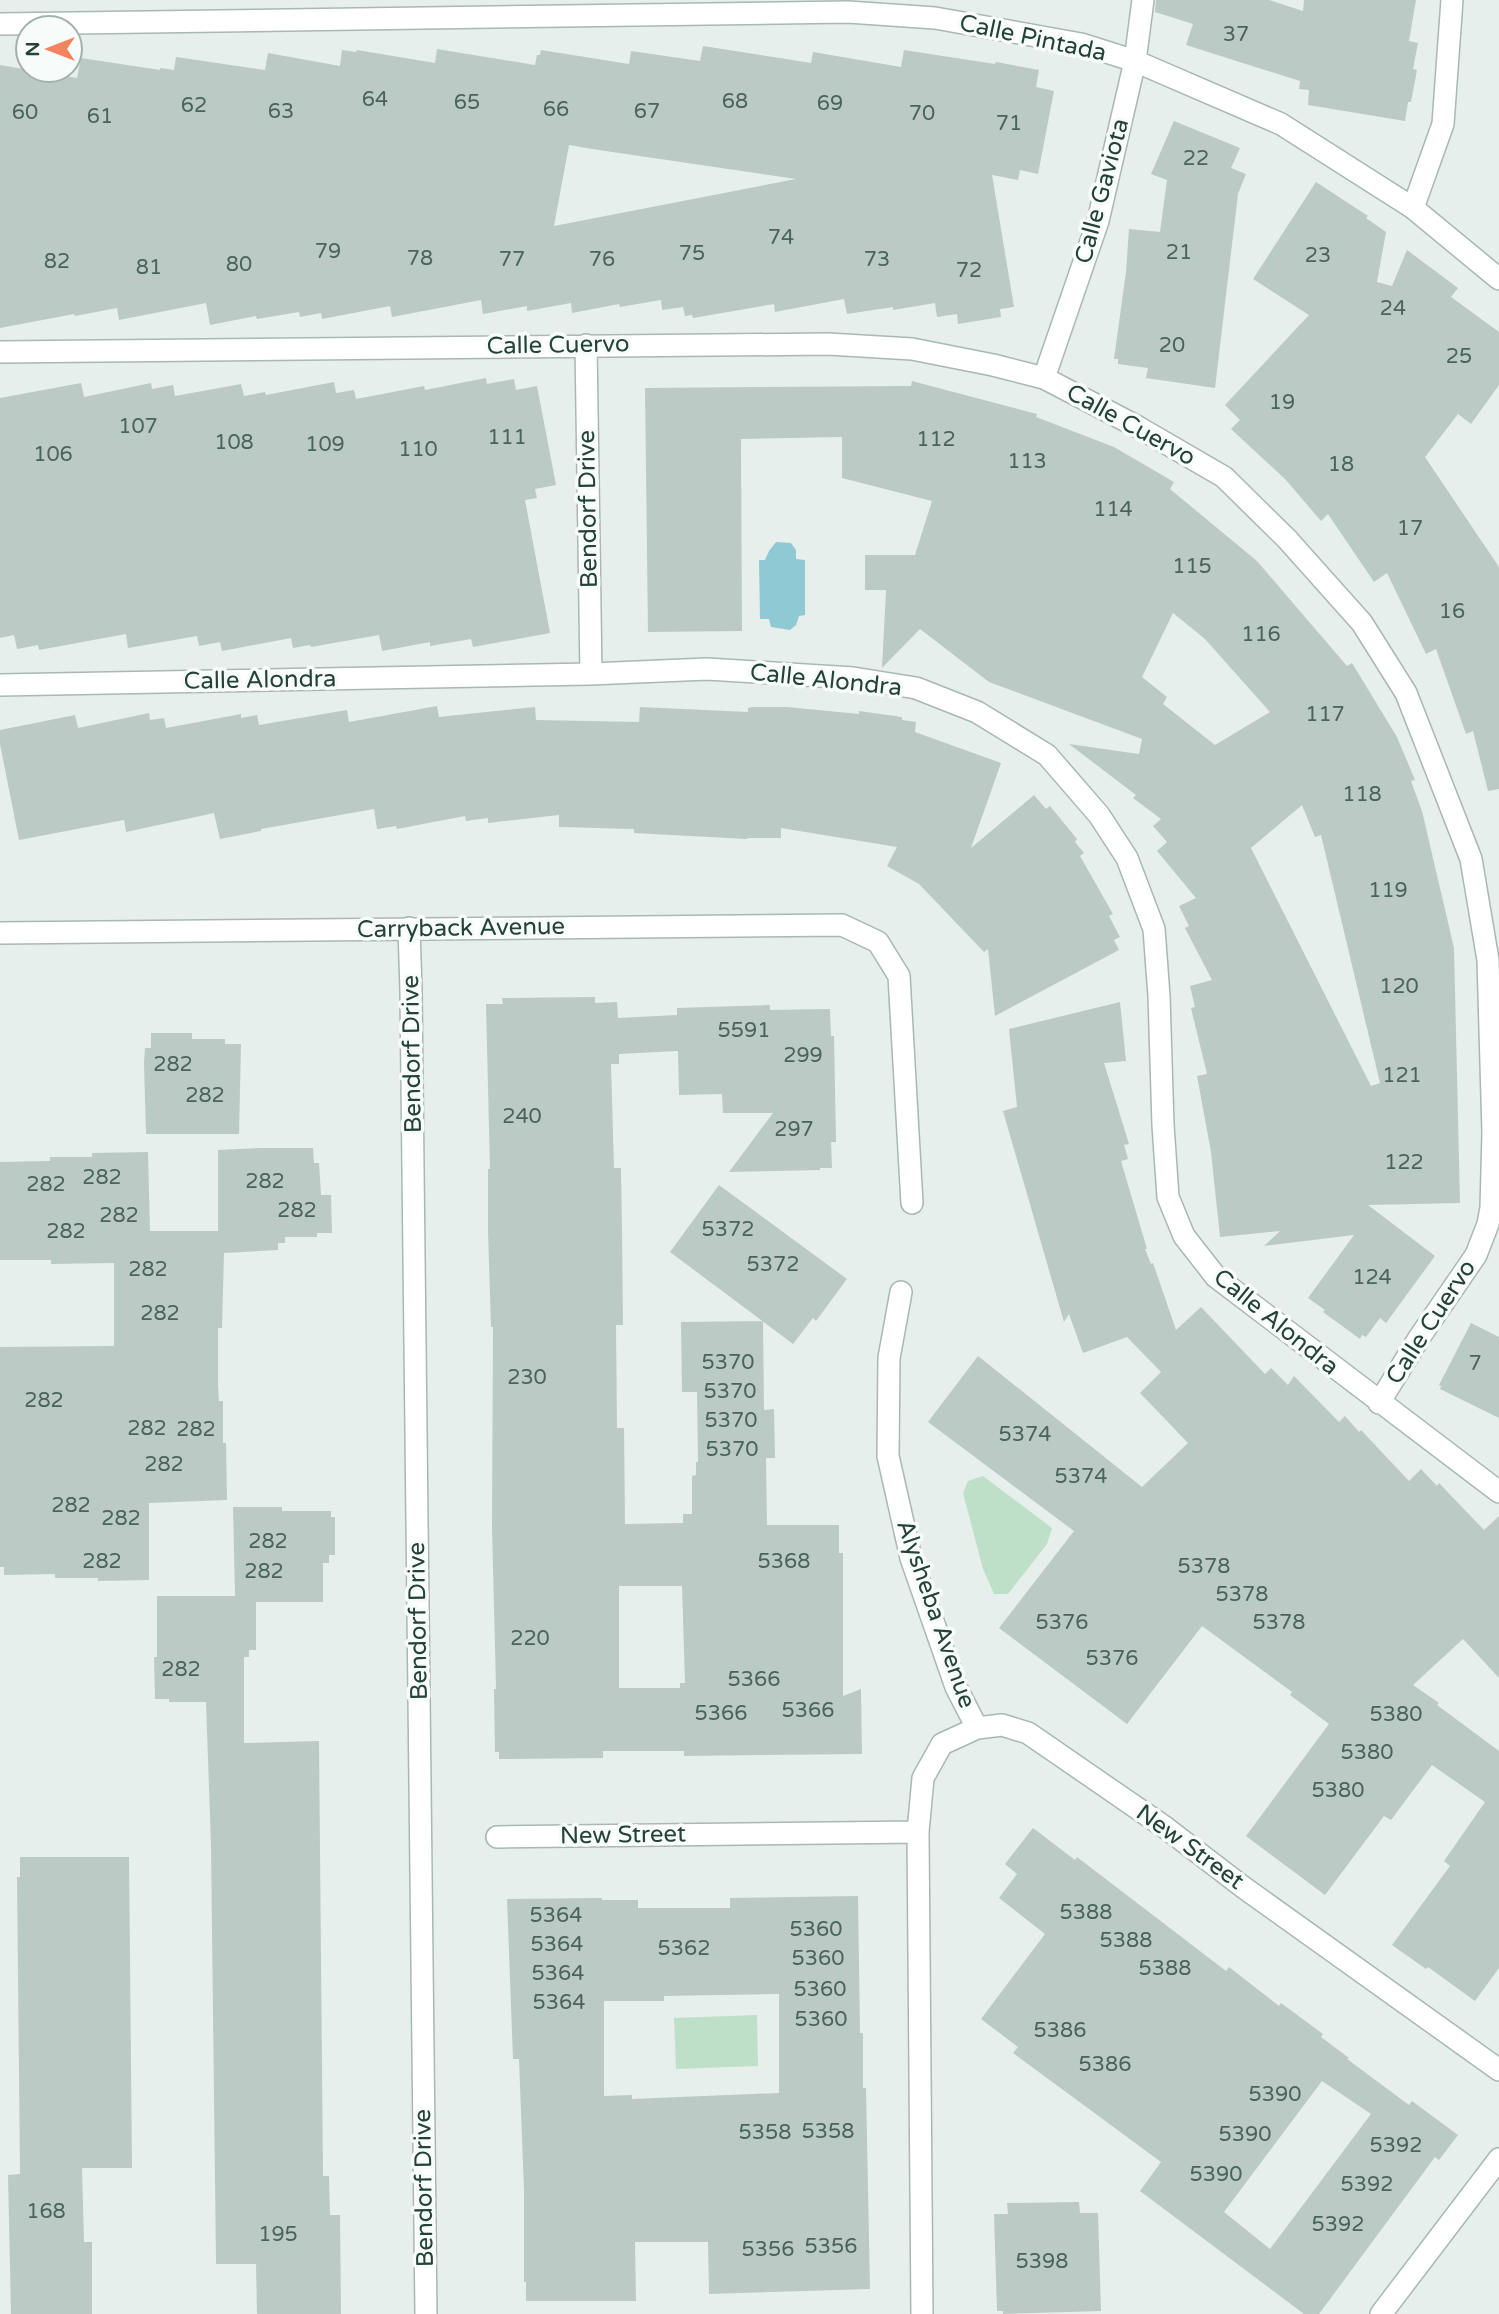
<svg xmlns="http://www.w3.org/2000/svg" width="1499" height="2314" font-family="'Varela Round',sans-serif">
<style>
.green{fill:#bfe0c8}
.water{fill:#8ec9d4}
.building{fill:#bbcac4;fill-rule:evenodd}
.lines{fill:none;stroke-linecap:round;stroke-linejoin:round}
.minor-casing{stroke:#a8b8b2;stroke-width:24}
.minor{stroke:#fff;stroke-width:21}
.labels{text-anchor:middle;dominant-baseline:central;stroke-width:7;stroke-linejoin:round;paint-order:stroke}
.number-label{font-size:21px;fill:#4a645c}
.street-label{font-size:24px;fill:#24423a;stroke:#f7fbf9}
</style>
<rect width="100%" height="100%" fill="#e6efeb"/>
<!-- green -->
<path class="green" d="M983 1476 1052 1528 1047 1544 1008 1594H994L983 1569 963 1493 968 1481Z
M757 2015 758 2066 676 2069 674 2018Z"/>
<!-- water -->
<path class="water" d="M776 542 791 543 796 550V559L805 560V615L799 616 796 625 790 630 771 627 769 619H760L759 560H765L769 551Z"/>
<!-- building -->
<path class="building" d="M1156 0H1269L1303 11 1304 0H1416L1409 41 1418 43 1413 69 1417 70 1411 102H1408L1405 121 1308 105 1309 90 1299 89 1300 81 1186 45 1193 24 1155 12Z
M703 46 811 63 813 52 901 67 904 50 995 64 996 62 1039 70 1036 87 1054 91 1038 174 1020 170 1018 180 992 175 1014 307 1000 309 1001 317 958 324 957 314 937 317 935 303 893 310V307L847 314 844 299 775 312 774 304 693 318 692 315 685 316 683 307 662 310 661 300 620 307 619 304 572 313 571 303 527 311V306L483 314 481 300 392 317 390 306 322 319 321 313 300 317 299 312 257 319 256 316 210 325 206 303 119 320 117 308 75 316 74 314 0 328V65L77 78 81 58 160 70V68L174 70 176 57 265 70 268 53 340 66 342 50 356 52 357 50 435 63 437 49 535 65 537 55H540L541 50 629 64 631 51 700 61ZM569 145 592 149 796 179 554 226Z
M1174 121 1240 148 1231 168 1246 174 1238 194 1215 388 1146 378 1148 368 1118 364V359H1114L1126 272 1129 229 1160 232 1167 180 1151 174Z
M1316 182 1368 216 1366 218 1386 232 1377 282 1392 286 1407 250 1458 288 1451 297 1499 332V385L1471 424 1458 414 1425 457 1499 567V789L1488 791 1473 731 1466 734 1436 649 1426 654 1387 573 1374 582 1328 514 1321 521 1285 479 1231 429 1240 420 1225 405 1309 315 1253 279Z
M486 378 487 384 514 379 516 390 537 386 556 485 535 489 537 498 525 500 550 633 473 647 471 639 430 646V642L382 651 379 635 311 647 310 645 293 648 291 638 222 651 220 642 199 646 197 636 128 648 126 634 39 650 38 645 17 649 14 635 0 638V398L81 383 84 397 151 383 152 389 173 385 175 396 241 384 244 396 265 392 266 395 334 382 336 393 354 390 356 399 424 386 425 390Z
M912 381 1037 414 1036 417 1114 447 1174 482 1170 489 1257 561 1347 666 1352 663 1397 737 1415 780 1411 781 1422 811 1454 948 1460 1203 1368 1205 1435 1256 1386 1323 1380 1318 1366 1337 1362 1335 1360 1339 1323 1312 1325 1310 1308 1298 1354 1235 1264 1246 1280 1231 1220 1237 1211 1152 1197 1076 1207 1074 1191 1008 1195 1007 1190 986 1212 980 1185 928 1189 926 1179 906 1196 898 1157 851 1167 842 1153 826 1161 819 1133 798 1136 795 1069 744 1139 754 1142 739 989 682 920 629 882 668 886 590H865V555H915L932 501 842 478V437L741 439 742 631 648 632 645 388 911 386ZM1173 613 1205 639 1270 712 1215 745 1163 704 1167 697 1142 677ZM1302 805 1315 837 1321 835 1380 1083 1371 1086 1251 848Z
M437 706 439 717 535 707 536 720 639 722 640 707 748 712V708L752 707H787L859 714V711L902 717V720L916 722 915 732 1001 763 971 848 1034 795 1046 809 1050 806 1077 839 1075 842 1084 853 1080 856 1113 914 1109 916 1120 937 1114 940 1119 950 995 1016 988 949 984 952 919 884 887 866 897 847 781 828V838H747V839L634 833V829L559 827V815L488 823V818L466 821 465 816 397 829 396 826 377 829 374 809 261 829V831L220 839 214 813 126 832 124 820 19 840 0 744V730L75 715 78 728 149 713 150 720 164 718 166 728 241 714V718L257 715 259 725 347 710 349 722Z
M595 997V1003L617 1002 618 1018 677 1015V1008L770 1005V1010L830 1009 831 1036H834L836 1142H831L832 1168H820V1170L729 1172 773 1113H723L722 1094 679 1095 678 1051 619 1054V1064H611L614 1168H621L622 1230 623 1325H616L617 1428H624L625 1524 683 1523V1514H692V1476L696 1475V1462H698L697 1392H682L681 1322 763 1321 764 1410 774 1409 775 1458H766L767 1525H839V1553H843V1696L861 1689 862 1754 684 1756V1751H603V1758L499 1759V1752H495L494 1689H496L492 1526 493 1327H491L488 1231V1169H490L486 1004H503L502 998ZM619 1586H682L685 1683H680V1688H619Z
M1120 1002 1126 1061 1104 1063 1129 1144 1124 1145 1128 1159 1121 1161 1147 1249H1145L1151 1264 1153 1263 1176 1330 1201 1307 1265 1374 1271 1368 1288 1385 1294 1376 1339 1422 1345 1416 1359 1432 1361 1430 1409 1481 1421 1469 1437 1486 1439 1483 1484 1530 1499 1516V1678L1463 1639 1413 1685 1439 1703 1437 1705 1499 1751V1968L1475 2001 1428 1967 1426 1969 1392 1945 1450 1866 1444 1861 1485 1802 1432 1765 1391 1820 1384 1816 1325 1895 1246 1836 1329 1724 1290 1695 1292 1692 1202 1626 1127 1724 999 1628 1074 1531 928 1422 978 1356 1142 1487 1188 1443 1140 1393 1161 1372 1127 1337 1083 1353 1069 1314 1064 1322 1003 1111 1017 1107 1009 1029Z
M151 1033H192V1039H225V1044H241L239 1134H146L144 1064 145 1048H151Z
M261 1148H313L314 1163H319L321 1195H331L332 1233H317V1237H285V1243H278V1250L224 1253 222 1328H218V1386L219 1401H223V1443H226L227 1500 149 1503V1580L98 1581V1578H55V1574L4 1575V1567H0V1347L114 1346V1263L51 1264V1260H0V1162L50 1161V1157H92V1153L148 1152 150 1231H218V1150Z
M719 1185 847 1279 816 1321 813 1318 793 1344 670 1252Z
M1471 1323 1499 1337V1418L1440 1389 1441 1386 1439 1385Z
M233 1507H282V1511H331V1517H335V1555H329V1563H323V1602H256V1650H249V1657H244V1743L319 1741 323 2176H329L330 2215H340L341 2314H257L256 2264H216L211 1844 206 1702H169V1699H155L154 1657H157V1596H235Z
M1033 1828 1075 1860 1077 1857 1226 1971 1229 1967 1279 2006 1281 2003 1323 2034 1321 2037 1349 2058 1347 2059 1409 2105 1412 2101 1458 2135 1439 2160 1435 2157 1319 2314H1304L1140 2191 1161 2162 1013 2053 1018 2047 981 2019 1045 1934 999 1898 1017 1874 1005 1864ZM1322 2081 1371 2114 1270 2249 1224 2212Z
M20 1857H129L132 2168H82L84 2242H92V2314H11L8 2175 20 2174 17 1877H20Z
M858 1896 860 2033H863V2088H866L870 2289 709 2294 708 2242H635L636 2301H526V2282H524V2190L519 2059H513L507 1899 602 1898V1900H638V1908H730V1898ZM779 1994V2093L632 2099V2095L604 2096V2001H664V1996Z
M1079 2202 1080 2213H1098L1101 2311 1003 2314V2311H997L994 2214H1008L1007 2203Z"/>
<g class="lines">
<defs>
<path id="minor" d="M0 24 848 12 935 18 1081 44 1135 61 1281 124 1413 208 1499 279
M1413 208 1443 124 1452 0
M586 345 591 674
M0 352 828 344 912 349 993 365 1044 378 1138 427 1224 477 1287 539 1362 623 1406 693 1471 859 1488 960 1493 1133 1491 1208 1488 1224 1476 1255 1419 1338 1379 1403
M1044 378 1098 221 1135 61 1143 0
M0 685 591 674 707 669 853 678 916 688 977 712 1047 755 1099 815 1127 858 1154 929 1159 996 1163 1125 1168 1197 1184 1236 1216 1277 1499 1492
M409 928 411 991 426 2314
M0 933 842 925 878 942 899 976 912 1203
M901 1292 889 1358 888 1456 911 1558 956 1687 977 1728
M497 1837 918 1832
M922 2314 918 1832 923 1778 942 1744 977 1728 1002 1725 1028 1733 1166 1828 1243 1887 1499 2070
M1381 2314 1499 2159"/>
</defs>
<!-- minor casing -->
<use href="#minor" class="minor-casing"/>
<!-- minor -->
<use href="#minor" class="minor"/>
</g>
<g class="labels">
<!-- number labels -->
<g class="number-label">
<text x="1236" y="34">37</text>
<text x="375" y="99">64</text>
<text x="735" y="101">68</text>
<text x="467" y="102">65</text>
<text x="830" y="103">69</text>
<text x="194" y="105">62</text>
<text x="556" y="109">66</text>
<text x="281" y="111">63</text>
<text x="647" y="111">67</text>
<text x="25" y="112">60</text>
<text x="922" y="113">70</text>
<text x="100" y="116">61</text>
<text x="1009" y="123">71</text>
<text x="1196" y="158">22</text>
<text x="781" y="237">74</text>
<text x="328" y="251">79</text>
<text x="1179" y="252">21</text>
<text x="692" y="253">75</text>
<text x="1318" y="255">23</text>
<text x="420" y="258">78</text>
<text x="512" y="259">77</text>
<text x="602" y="259">76</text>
<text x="877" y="259">73</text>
<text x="57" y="261">82</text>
<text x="239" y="264">80</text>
<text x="149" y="267">81</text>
<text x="969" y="270">72</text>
<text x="1393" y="308">24</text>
<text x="1172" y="345">20</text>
<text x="1459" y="356">25</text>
<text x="1282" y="402">19</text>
<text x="138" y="426">107</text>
<text x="507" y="437">111</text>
<text x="936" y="439">112</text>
<text x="234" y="442">108</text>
<text x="325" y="444">109</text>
<text x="418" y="449">110</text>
<text x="53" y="454">106</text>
<text x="1027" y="461">113</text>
<text x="1341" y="464">18</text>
<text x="1113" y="509">114</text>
<text x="1410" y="528">17</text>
<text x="1192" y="566">115</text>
<text x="1452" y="611">16</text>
<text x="1261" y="634">116</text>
<text x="1325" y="714">117</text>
<text x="1362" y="794">118</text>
<text x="1388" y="890">119</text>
<text x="1399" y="986">120</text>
<text x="744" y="1030">5591</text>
<text x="803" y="1055">299</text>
<text x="173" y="1064">282</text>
<text x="1402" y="1075">121</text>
<text x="205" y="1095">282</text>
<text x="522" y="1116">240</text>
<text x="794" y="1129">297</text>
<text x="1404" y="1162">122</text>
<text x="102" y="1177">282</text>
<text x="265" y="1181">282</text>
<text x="46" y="1184">282</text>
<text x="297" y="1210">282</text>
<text x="119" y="1215">282</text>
<text x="728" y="1229">5372</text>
<text x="66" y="1231">282</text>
<text x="773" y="1264">5372</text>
<text x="148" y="1269">282</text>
<text x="1372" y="1277">124</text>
<text x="160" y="1313">282</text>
<text x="728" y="1362">5370</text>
<text x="1475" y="1363">7</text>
<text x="527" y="1377">230</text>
<text x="730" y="1391">5370</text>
<text x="44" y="1400">282</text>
<text x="731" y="1420">5370</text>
<text x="147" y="1428">282</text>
<text x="196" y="1429">282</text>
<text x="1025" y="1434">5374</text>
<text x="732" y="1449">5370</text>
<text x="164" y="1464">282</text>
<text x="1081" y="1476">5374</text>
<text x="71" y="1505">282</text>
<text x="121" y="1518">282</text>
<text x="268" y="1541">282</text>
<text x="102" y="1561">282</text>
<text x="784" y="1561">5368</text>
<text x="1204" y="1566">5378</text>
<text x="264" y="1571">282</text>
<text x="1242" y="1594">5378</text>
<text x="1062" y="1622">5376</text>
<text x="1279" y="1622">5378</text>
<text x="530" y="1638">220</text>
<text x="1112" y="1658">5376</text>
<text x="181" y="1669">282</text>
<text x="754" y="1679">5366</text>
<text x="808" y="1710">5366</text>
<text x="721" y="1713">5366</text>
<text x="1396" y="1714">5380</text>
<text x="1367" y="1752">5380</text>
<text x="1338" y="1790">5380</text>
<text x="1086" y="1912">5388</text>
<text x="556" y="1915">5364</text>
<text x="816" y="1929">5360</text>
<text x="1126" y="1940">5388</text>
<text x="557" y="1944">5364</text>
<text x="684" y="1948">5362</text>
<text x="818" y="1958">5360</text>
<text x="1165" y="1968">5388</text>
<text x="558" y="1973">5364</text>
<text x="820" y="1989">5360</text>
<text x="559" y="2002">5364</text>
<text x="821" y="2019">5360</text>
<text x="1060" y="2030">5386</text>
<text x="1105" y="2064">5386</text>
<text x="1275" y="2094">5390</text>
<text x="828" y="2131">5358</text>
<text x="765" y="2132">5358</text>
<text x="1245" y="2134">5390</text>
<text x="1396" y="2145">5392</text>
<text x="1216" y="2174">5390</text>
<text x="1367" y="2184">5392</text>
<text x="46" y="2211">168</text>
<text x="1338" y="2224">5392</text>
<text x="278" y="2234">195</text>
<text x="831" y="2246">5356</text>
<text x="768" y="2249">5356</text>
<text x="1042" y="2261">5398</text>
</g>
<!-- street labels -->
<g class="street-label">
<text transform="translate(1033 38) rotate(12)">Calle Pintada</text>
<text transform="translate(1102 191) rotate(-75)">Calle Gaviota</text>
<text transform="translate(558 345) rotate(-1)">Calle Cuervo</text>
<text transform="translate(1131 425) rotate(29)">Calle Cuervo</text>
<text transform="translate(588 509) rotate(-91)">Bendorf Drive</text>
<text transform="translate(260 680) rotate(-1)">Calle Alondra</text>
<text transform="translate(826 680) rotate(6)">Calle Alondra</text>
<text transform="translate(461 928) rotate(-1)">Carryback Avenue</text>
<text transform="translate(412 1054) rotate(-91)">Bendorf Drive</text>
<text transform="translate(1276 1322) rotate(39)">Calle Alondra</text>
<text transform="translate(1431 1322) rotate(-57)">Calle Cuervo</text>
<text transform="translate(936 1614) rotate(71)">Alysheba Avenue</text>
<text transform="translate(418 1621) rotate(-91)">Bendorf Drive</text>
<text transform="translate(623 1835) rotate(-1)">New Street</text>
<text transform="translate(1190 1847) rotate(36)">New Street</text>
<text transform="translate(424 2188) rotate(-91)">Bendorf Drive</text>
</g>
</g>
<!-- north arrow -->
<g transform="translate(49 49) rotate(270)"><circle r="33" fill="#f7fbf9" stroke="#a3b1ad" stroke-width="2"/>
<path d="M0-5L12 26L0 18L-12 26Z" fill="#f4845f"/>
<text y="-10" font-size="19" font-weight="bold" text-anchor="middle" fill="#24423a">N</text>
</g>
</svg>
